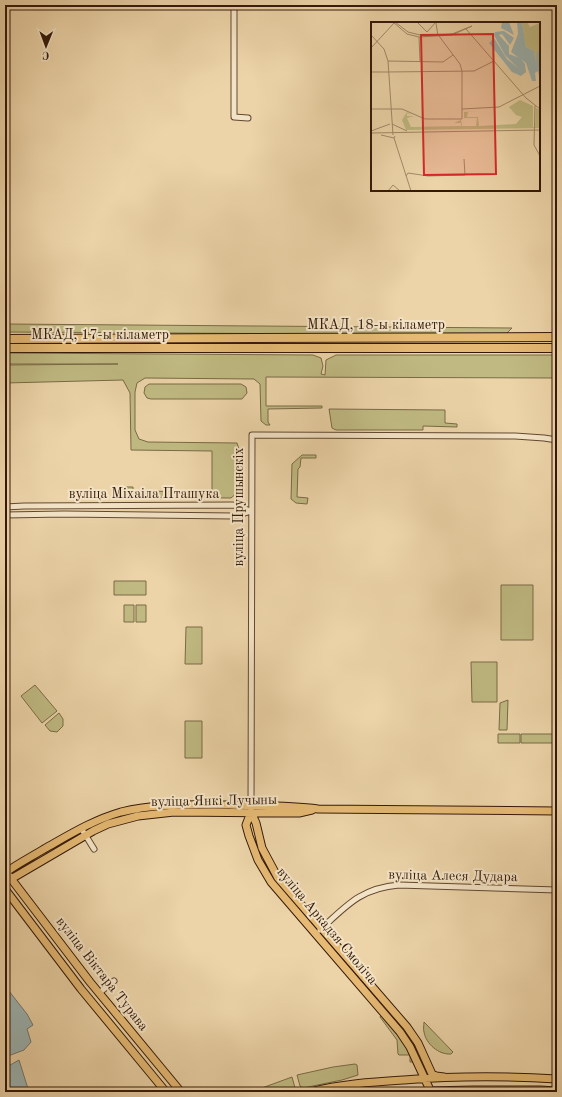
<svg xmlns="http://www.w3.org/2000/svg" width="562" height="1097" font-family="'Old Standard TT',serif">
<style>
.green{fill:#c0ba82;stroke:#7a6a46}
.water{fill:#9db5b3;stroke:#73776f}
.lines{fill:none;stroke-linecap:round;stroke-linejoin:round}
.minor-casing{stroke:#624831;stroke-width:7}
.major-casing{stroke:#341909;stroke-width:9}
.highway-casing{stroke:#341909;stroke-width:10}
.minor{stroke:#f3e3c6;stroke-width:5}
.major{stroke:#e6ba74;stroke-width:7}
.highway{stroke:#e6ba74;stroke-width:8}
.labels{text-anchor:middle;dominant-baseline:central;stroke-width:4;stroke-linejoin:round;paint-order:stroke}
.street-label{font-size:14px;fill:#341909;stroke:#f3e3c6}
.inset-road{fill:none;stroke:#a28968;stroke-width:1}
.view{fill:#d62828;fill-opacity:0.15;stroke:#d62828;stroke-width:2}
.inset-edge{fill:none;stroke:#341909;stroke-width:2}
</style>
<rect width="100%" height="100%" fill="#ecd4a8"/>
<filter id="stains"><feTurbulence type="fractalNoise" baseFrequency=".005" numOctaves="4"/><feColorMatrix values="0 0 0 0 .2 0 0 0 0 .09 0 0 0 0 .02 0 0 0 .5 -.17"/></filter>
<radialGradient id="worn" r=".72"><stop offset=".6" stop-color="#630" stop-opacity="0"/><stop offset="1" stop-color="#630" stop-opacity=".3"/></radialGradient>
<!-- green -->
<path class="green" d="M5 324 512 328 505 335 5 332Z
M5 353 313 355 321 358 323 366 321 374 325 375 326 360 336 355H557V378L266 377V406H322V408L268 409V422L270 425H266L261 421 260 384 254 379 145 378 137 383 135 392V430L139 439 148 442 237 443 239 449V491L231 498 124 497V490L126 487H133V491L212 492V451L131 450 130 393 123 380 5 383V365L118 364H5Z
M149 384H241L246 387 247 393 242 399H151L147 398 144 393 145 387Z
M329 409 445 410V423L457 424V427L423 426V430H336L332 428Z
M302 455H316V458H301L300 467 298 469 297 497 308 498 307 504 296 503 291 499 292 464Z
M114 581H146V595H114Z
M501 585H533V640H501Z
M124 605H134V622H124Z
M136 605H146V622H136Z
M186 627H202V664H185Z
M471 662H497V702H472Z
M35 685 57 711 42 723 21 696Z
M508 700 507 730H499L500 703Z
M59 713 63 719V726L57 732 50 731 45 725Z
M185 721H202V758H185Z
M498 734H520V743H498Z
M521 734H557V743H521Z
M382 1013 403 1039 415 1062H410V1055H399L398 1054 397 1040 380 1017Z
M424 1022 453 1052 451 1054C439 1055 426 1044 424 1032 423 1029 424 1025 424 1022Z
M355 1064 357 1065 358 1075 342 1080 303 1088 300 1086 297 1075 333 1067Z
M292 1077 295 1088 293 1091 290 1092H251Z"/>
<!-- water -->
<path class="water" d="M5 986 27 1014 33 1025 27 1029 31 1042 24 1050 8 1056 5 1059Z
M19 1060 29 1092H5V1068Z"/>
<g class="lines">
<defs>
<path id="minor" d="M234 5V117L248 118
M5 507 24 506 233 505 251 511
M5 515 64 514 233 516 239 515 251 511
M251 809 252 435 515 436 544 438 557 440
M81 828 94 849
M320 930C346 906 361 888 399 885L557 890
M99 993 114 981"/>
<path id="major" d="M251 812 246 825 249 836 258 860 271 882 400 1032 410 1047 430 1090
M251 812 256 823 262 848 278 878 407 1027 418 1043 432 1074 436 1076 444 1077
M5 873C17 864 31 857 44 849 69 835 93 820 121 812 156 803 194 805 230 805 259 806 289 805 318 809L557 811
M9 876 90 982 181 1092
M5 880 11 879 93 831 108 824 138 816 174 812 299 813 312 810
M5 889 81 989 166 1092
M310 1092C341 1084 373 1082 404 1080 455 1076 506 1076 557 1079
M385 1092 473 1090H540L557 1091"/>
<path id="highway" d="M5 339 557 337
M5 348H557"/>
</defs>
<!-- minor casing -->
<use href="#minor" class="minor-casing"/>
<!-- major casing -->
<use href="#major" class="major-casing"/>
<!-- highway casing -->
<use href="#highway" class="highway-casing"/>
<!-- minor -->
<use href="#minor" class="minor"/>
<!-- major -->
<use href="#major" class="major"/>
<!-- highway -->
<use href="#highway" class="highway"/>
</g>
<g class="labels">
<!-- street labels -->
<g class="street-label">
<text x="376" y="325">МКАД, 18-ы кіламетр</text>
<text x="100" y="335">МКАД, 17-ы кіламетр</text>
<text x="144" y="494">вуліца Міхаіла Пташука</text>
<text transform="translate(239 507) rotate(-90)">вуліца Прушынскіх</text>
<text transform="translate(214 801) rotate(-1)">вуліца Янкі Лучыны</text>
<text transform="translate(453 876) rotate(1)">вуліца Алеся Дудара</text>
<text transform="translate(327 926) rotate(50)">вуліца Аркадзя Смоліча</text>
<text transform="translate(102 974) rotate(52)">вуліца Віктара Турава</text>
</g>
</g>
<!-- overview -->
<g transform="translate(371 22)">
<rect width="169" height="169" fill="#ecd4a8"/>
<path d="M151 0H156L159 5 169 1V28L164 43 167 47 161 46 160 39H164L163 29 155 25ZM149 78 162 84V105H164L165 86 169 88V106L35 108 31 98 36 90 41 93 36 91V94H43L36 96 40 105 90 104V101H83L90 98 91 104H105L106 96H93V90L108 89 97 90 96 95H107L108 104 145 102 151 95 145 93 138 85Z" fill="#c0ba82"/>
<path d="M131 0H138L143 13 130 6ZM146 0H151L155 25 163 29 165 41 166 30 169 28V59L167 49 164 51 165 59H161L155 41 140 30 147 12ZM133 9 143 16 139 23 131 12 128 13 138 24V32L149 36 154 42 155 50 150 54 141 50 118 21 123 16 136 37 148 47 134 33 123 13 124 10Z" fill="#9db5b3"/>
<path class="inset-road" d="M22 0 36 12 48 15 81 13 101 4 81 12 53 14 37 10 24 0M46 0 56 10 65 0M65 1 67 14M95 7 155 76 169 87M0 13 13 27 17 39 22 113M68 14 89 42 91 49M48 15 49 39M0 26 24 0M17 39 72 40 82 33M0 50H16M16 50 103 49 123 39M164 84 163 123 169 134M0 87H31L54 97H91V49M91 87 128 85 169 64M21 102 36 109M0 109 19 102M0 111 169 108M10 113 23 116 24 114M23 116 40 169M35 154 37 151 57 154 94 153 93 137M17 169 22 163 29 169"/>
<path class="view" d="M122 12 125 152 53 153 50 13Z"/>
<rect width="169" height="169" class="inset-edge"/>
</g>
<!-- margin -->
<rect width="562" height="1097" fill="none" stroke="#ecd4a8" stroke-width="20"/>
<rect x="6" y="6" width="550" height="1085" fill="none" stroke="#341909" stroke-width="2"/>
<rect x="10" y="10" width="542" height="1077" fill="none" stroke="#341909"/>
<!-- north arrow -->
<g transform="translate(46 46) rotate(181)" stroke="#f3e3c6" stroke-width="3" paint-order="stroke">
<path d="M0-3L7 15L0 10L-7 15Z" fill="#341909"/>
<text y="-6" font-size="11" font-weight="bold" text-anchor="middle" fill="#341909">С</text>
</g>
<rect width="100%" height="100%" filter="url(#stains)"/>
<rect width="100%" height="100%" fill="url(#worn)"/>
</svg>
